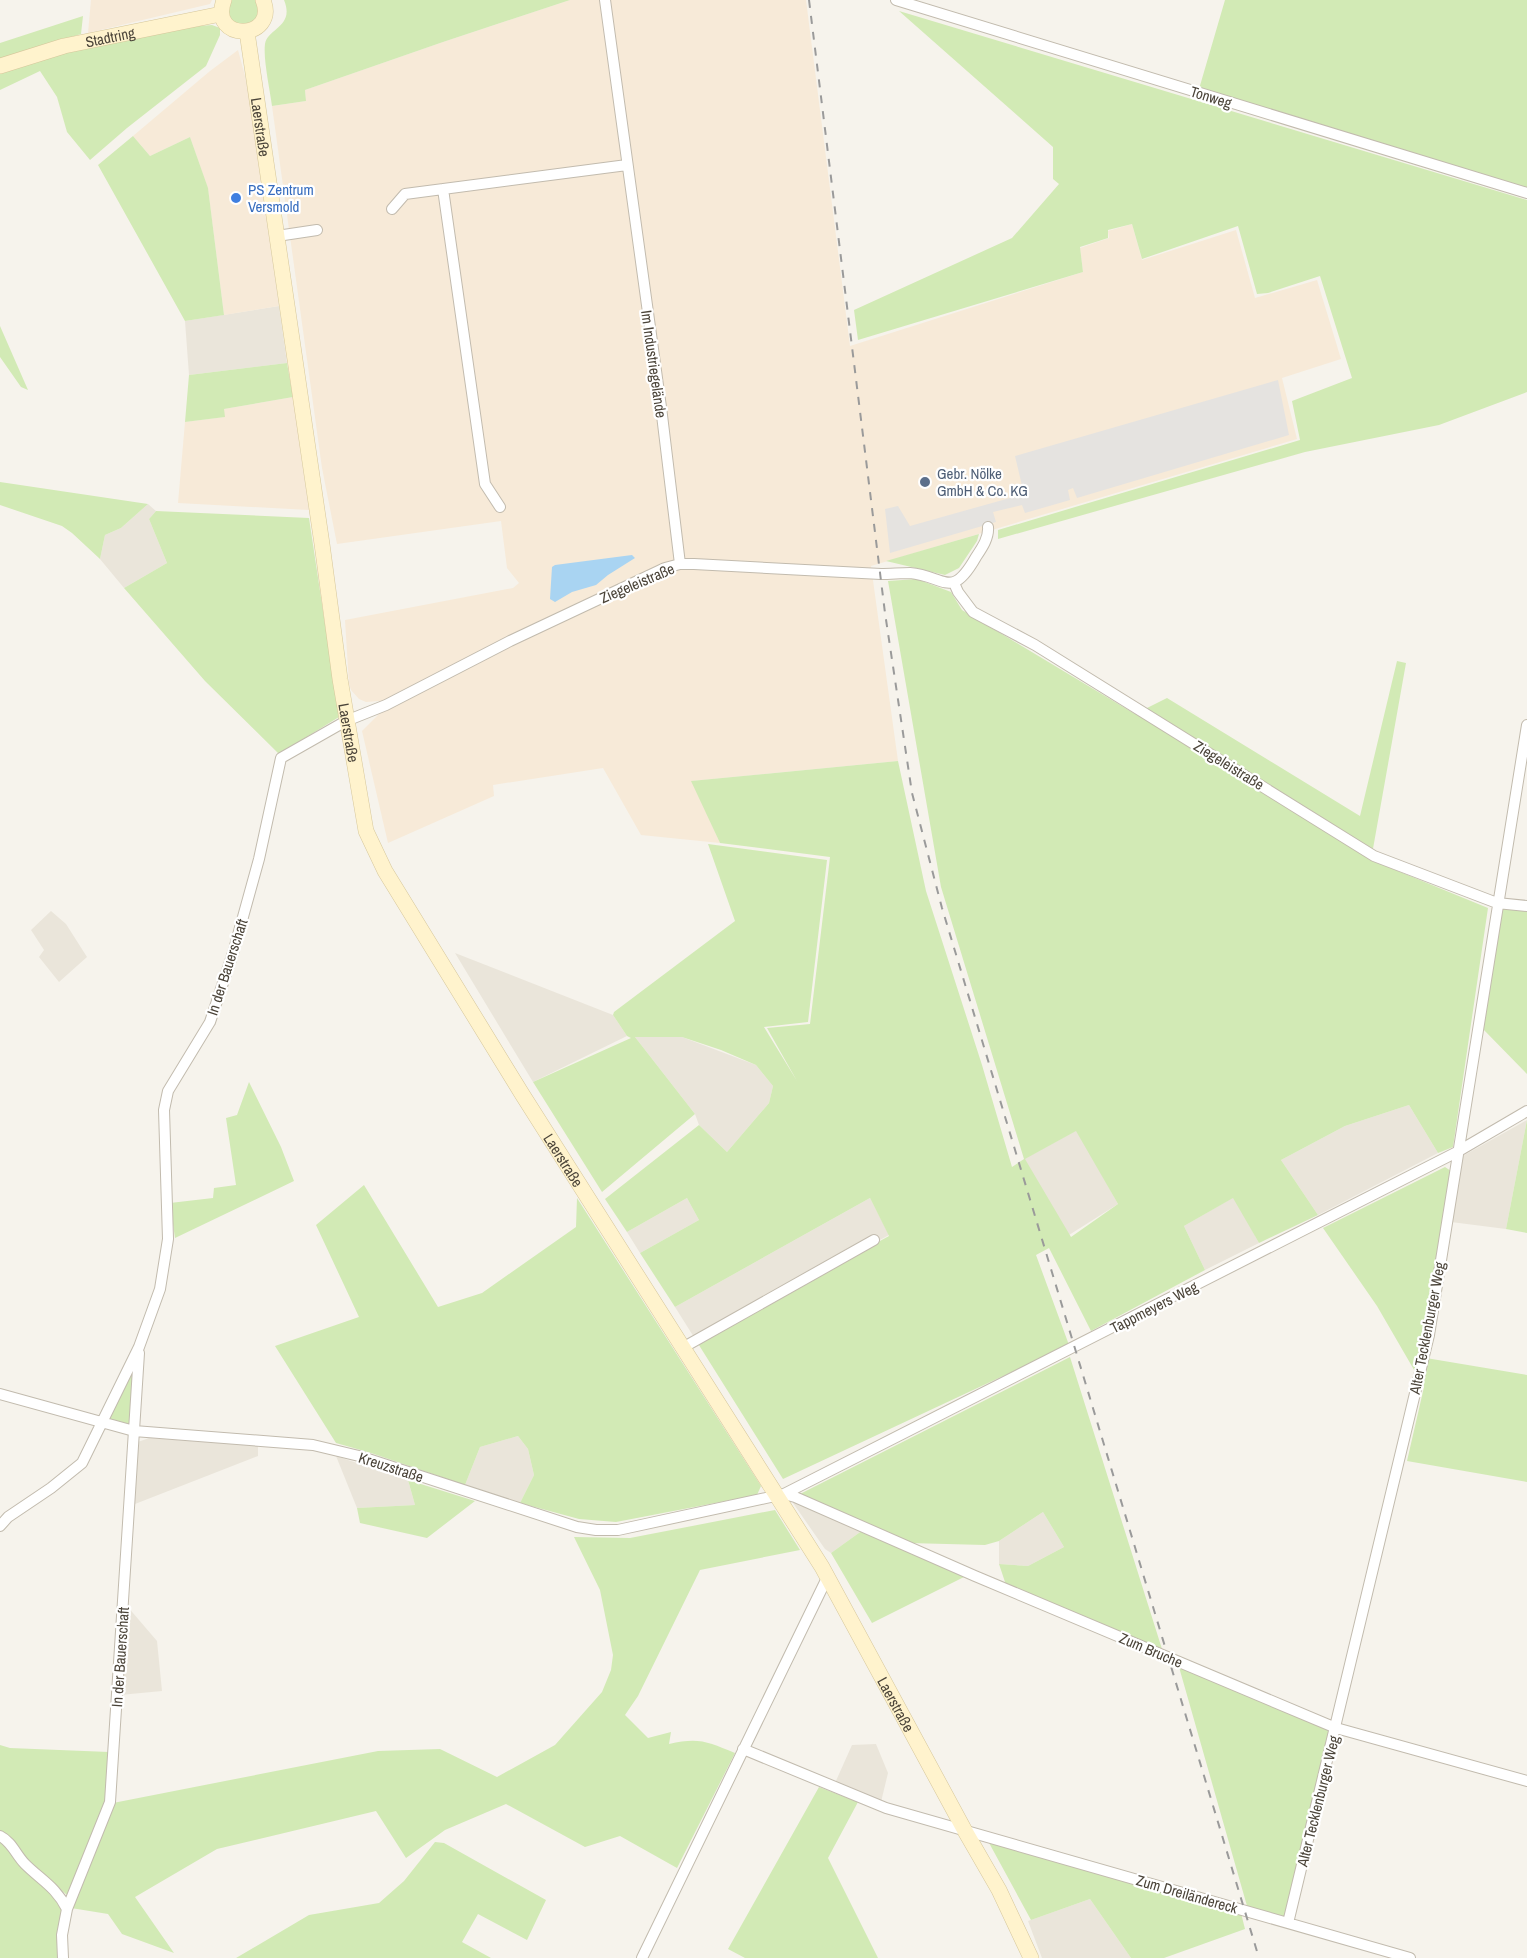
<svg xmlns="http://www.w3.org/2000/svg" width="1527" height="1958" font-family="'Archivo Narrow',sans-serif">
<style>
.residential{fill:#eae5da}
.commercial{fill:#f7ead8}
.green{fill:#d2eab5;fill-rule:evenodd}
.parking{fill:#e5e3e0}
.water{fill:#a9d4f2}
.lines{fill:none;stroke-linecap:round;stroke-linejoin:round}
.street-casing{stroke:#c2bbae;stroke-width:12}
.secondary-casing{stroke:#d6c79b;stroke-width:16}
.street{stroke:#fff;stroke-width:10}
.secondary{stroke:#fff3cd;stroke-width:15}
.rail{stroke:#9a9a9a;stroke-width:2;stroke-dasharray:8 8;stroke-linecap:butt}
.shop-dot{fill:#3f7fe0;stroke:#fff;stroke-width:2}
.service-dot{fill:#5c6f8a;stroke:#fff;stroke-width:2}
.labels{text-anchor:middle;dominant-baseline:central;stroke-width:4.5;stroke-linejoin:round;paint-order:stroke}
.street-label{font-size:15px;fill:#4b4439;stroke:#fff}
.shop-label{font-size:15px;fill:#366cbe;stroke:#fff;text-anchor:start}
.service-label{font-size:15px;fill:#4e5e75;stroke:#fff;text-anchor:start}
</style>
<rect width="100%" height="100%" fill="#f6f3ec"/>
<!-- residential -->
<path class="residential" d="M279 306 287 363 189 375 185 321Z
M148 504 156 511 149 519 167 563 124 588 100 559 105 535 121 528Z
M51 911 66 924 87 957 59 982 39 957 44 950 31 930Z
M455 953 613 1015 627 1036 533 1082Z
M635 1037H682L756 1065 773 1086 769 1103 727 1152 699 1125 695 1114Z
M1409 1105 1438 1153 1318 1215 1281 1160 1345 1126Z
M1527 1120 1506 1229 1451 1222 1461 1157Z
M1077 1130 1118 1204 1069 1235 1024 1159Z
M1234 1197 1259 1243 1205 1270 1184 1226Z
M687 1198 699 1220 640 1253 627 1232Z
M870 1198 889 1235 697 1342 675 1307Z
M518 1436 528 1449 534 1475 520 1503 465 1485 480 1447Z
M149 1438 258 1446V1456L135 1504 138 1442Z
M336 1456 408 1480 415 1505 357 1508Z
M798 1502 863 1530 831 1553 825 1549 793 1503Z
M1043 1512 1064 1547 1028 1566 999 1564V1541Z
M127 1606 157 1641 162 1691 120 1695Z
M876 1744 888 1773 881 1802 835 1783 852 1745Z
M1090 1899 1131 1958H1042L1028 1921Z"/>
<!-- commercial -->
<path class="commercial" d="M91 0H212L210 4 88 33Z
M570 0H806L850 346 1083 272 1080 248 1109 238 1108 231 1132 224 1142 260 1236 230 1255 298 1317 280 1341 359 1282 378 1297 439 871 566 898 761 692 781 720 843 641 835 603 768 493 785 494 796 388 843 362 731 380 713 379 701 366 702 359 699 351 690 349 684 345 620 513 588 519 583 507 568 501 521 337 544 322 468 272 106 306 101 305 90 443 42Z
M238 50 245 76 252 111 279 306 224 315 208 189 190 137 150 156 133 136 210 71Z
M293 397 309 510 178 503 185 422 224 417V409Z"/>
<!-- green -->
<path class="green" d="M228 0H260L256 23 233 24 226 8Z
M284 0H570L443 42 305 90 306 101 272 106C270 90 263 59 265 44 268 28 295 27 284 0Z
M1225 0H1527V189L1199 89Z
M899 11 1527 200V392L1439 425 1305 452 998 539V530L1300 440 1292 401 1352 378 1320 276 1268 293 1257 294 1238 226 1142 259 1132 224 1108 230V238L1080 247 1083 272 858 340 854 310 1012 238 1059 184 1053 179V147Z
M83 16 81 34 0 60V43Z
M212 25 220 28V35L206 66 127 128 90 160 67 132 57 97 40 71 0 90V73C64 49 132 38 199 26Z
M133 136 150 156 190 137 208 188 224 315 185 321 98 165Z
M0 326 28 390 21 387 0 357Z
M287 363 293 397 224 409 225 417 185 422 189 375Z
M0 482 148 504 121 528 105 535 100 559 72 533 62 526 0 505Z
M156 511 309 518 339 717 279 754 205 681 124 588 167 563 149 519Z
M979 534 977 541 959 568 945 575 886 561Z
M917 579 951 592 962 610 1135 714 1167 698 1360 816 1397 661 1406 663 1371 860 1488 908 1453 1147 1438 1153 1409 1105 1345 1126 1281 1160 1318 1215 1259 1243 1233 1198 1184 1226 1205 1270 1091 1331 1049 1248 1036 1255 1069 1345 783 1479 697 1342 889 1236 870 1198 675 1307 640 1253 699 1220 687 1198 627 1232 605 1199 699 1125 727 1152 769 1103 773 1086 756 1065 721 1050 682 1037H635L695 1114 602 1192 533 1082 631 1038 627 1036 613 1015 614 1012 735 921 708 844 827 860 808 1022 764 1027 797 1081 767 1028 810 1024 830 857 720 843 691 781 898 761 926 891 982 1065 1012 1167 1024 1159 941 887 888 581ZM1076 1131 1118 1204 1071 1237 1025 1159Z
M1501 907 1527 910V1074L1483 1029Z
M249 1082 281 1147 294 1181 175 1238 170 1203 213 1198 214 1188 236 1185 226 1118 237 1115Z
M1527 1120V1233L1506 1229Z
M1445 1167 1451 1171 1426 1358 1527 1375V1482L1407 1461 1424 1387 1377 1306 1323 1228Z
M364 1185 438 1307 482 1293 576 1227 577 1198 761 1486 757 1495 616 1522 579 1519 520 1503 534 1475 528 1449 518 1436 480 1447 465 1485 371 1453 336 1443 275 1346 359 1317 316 1225Z
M1070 1357 1162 1649 1006 1585 999 1564 1028 1566 1064 1547 1043 1512 999 1541 985 1545 908 1543 800 1494Z
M133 1368H135L130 1425 109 1419Z
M408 1480 475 1501 427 1538 360 1523 357 1508 415 1505Z
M775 1510 800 1550 700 1570 638 1696 625 1715 648 1738 671 1732 669 1744C699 1737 708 1742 735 1753L677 1868 620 1836 585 1847 506 1804 445 1830 406 1858 376 1811 217 1849 135 1897 174 1953 122 1934 108 1914 71 1908 113 1803 378 1751 440 1749 497 1777 555 1745 602 1692 611 1670 613 1655 600 1590 574 1537 630 1538Z
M863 1530 968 1575 872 1623 831 1553Z
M1179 1667 1330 1730 1285 1917 1247 1906Z
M0 1745 10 1748 109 1752 107 1801 68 1896 0 1834Z
M819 1787 858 1802 828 1858 878 1958H745L728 1949Z
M0 1841 56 1895 62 1908 58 1958H0Z
M988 1841 1241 1913 1245 1929 1164 1958H1131L1090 1899 1031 1920Z
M435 1842 444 1843 546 1900 527 1940 478 1914 462 1942 491 1958H236L309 1915 379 1903 404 1881Z"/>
<!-- parking -->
<path class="parking" d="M1278 380 1289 435 1077 498 1073 488 1068 490 1070 500 1025 513 1022 505 993 512 996 522 890 553 885 509 898 506 910 526 1024 494 1015 456Z"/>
<!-- water -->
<path class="water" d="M632 555 635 558 608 575 596 585 572 592 555 602 550 599 552 567 555 565Z"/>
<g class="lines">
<defs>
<path id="street" d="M605 0 661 407 680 564
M896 0 1527 193
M443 189 485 484 500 507
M392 209 405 194 627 165
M277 236 317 230
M954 583 958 592 973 612 1035 645 1374 856 1497 903 1527 906
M684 1347 874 1240
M0 1394 134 1431 313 1445 359 1456 577 1527 596 1530H618L784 1494 1457 1152 1527 1111
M784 1494 795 1497 975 1576 1336 1728 1527 1781
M0 1526 8 1517 51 1488 82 1463 139 1347 160 1289 168 1239 164 1110 168 1091 210 1022 233 953 259 859 281 758 346 721 386 705 510 641 665 568 680 564H694L881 574C891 574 900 573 910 573 945 576 951 601 976 557 982 548 989 538 988 527
M743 1749 886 1808 1410 1958
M0 1836C12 1842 16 1855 25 1864 41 1880 56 1887 67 1909
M1288 1923 1429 1335 1527 725
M63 1958 62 1935 67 1909 110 1802 139 1353
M642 1958 828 1576"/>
<g id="secondary">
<path d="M224 0C208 43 279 40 263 0"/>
<path id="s1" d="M247 32 322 544 340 679 366 831 385 871 522 1094 822 1567 965 1831 999 1890 1031 1958"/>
<path id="s2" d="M0 66 64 46 221 14"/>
</g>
</defs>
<!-- street casing -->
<use href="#street" class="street-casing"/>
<!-- secondary casing -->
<use href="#secondary" class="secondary-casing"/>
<!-- street -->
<use href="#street" class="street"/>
<!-- secondary -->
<use href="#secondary" class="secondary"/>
<!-- rail -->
<path class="rail" d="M809 0 885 613 912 793 942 908 1259 1958"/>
</g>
<!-- markers -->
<circle class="shop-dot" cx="236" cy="198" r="6"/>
<circle class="service-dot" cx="925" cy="482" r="6"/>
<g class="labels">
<!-- street labels -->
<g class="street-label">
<text stroke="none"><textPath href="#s2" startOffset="114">Stadtring</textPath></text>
<text transform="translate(1211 97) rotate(17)">Tonweg</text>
<text stroke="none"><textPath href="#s1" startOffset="96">Laerstraße</textPath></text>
<text transform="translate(654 364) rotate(82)">Im Industriegelände</text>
<text transform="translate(637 583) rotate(-23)">Ziegeleistraße</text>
<text stroke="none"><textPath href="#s1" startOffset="708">Laerstraße</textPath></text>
<text transform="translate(1229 765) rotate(32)">Ziegeleistraße</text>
<text transform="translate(227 967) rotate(-72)">In der Bauerschaft</text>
<text stroke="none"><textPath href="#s1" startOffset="1192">Laerstraße</textPath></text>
<text transform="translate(1154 1307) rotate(-27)">Tappmeyers Weg</text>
<text transform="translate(1427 1328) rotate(-79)">Alter Tecklenburger Weg</text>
<text transform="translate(391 1467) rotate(18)">Kreuzstraße</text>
<text transform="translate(1151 1650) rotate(23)">Zum Bruche</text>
<text transform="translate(120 1657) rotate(-86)">In der Bauerschaft</text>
<text stroke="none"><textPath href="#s1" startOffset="1830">Laerstraße</textPath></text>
<text transform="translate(1318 1801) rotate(-76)">Alter Tecklenburger Weg</text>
<text transform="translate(1187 1894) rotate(16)">Zum Dreiländereck</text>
</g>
<!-- shop labels -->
<g class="shop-label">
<text x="248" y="189">PS Zentrum<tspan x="248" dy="17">Versmold</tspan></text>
</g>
<!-- service labels -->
<g class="service-label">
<text x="937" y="473">Gebr. Nölke<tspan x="937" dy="17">GmbH &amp; Co. KG</tspan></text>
</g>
</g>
</svg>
